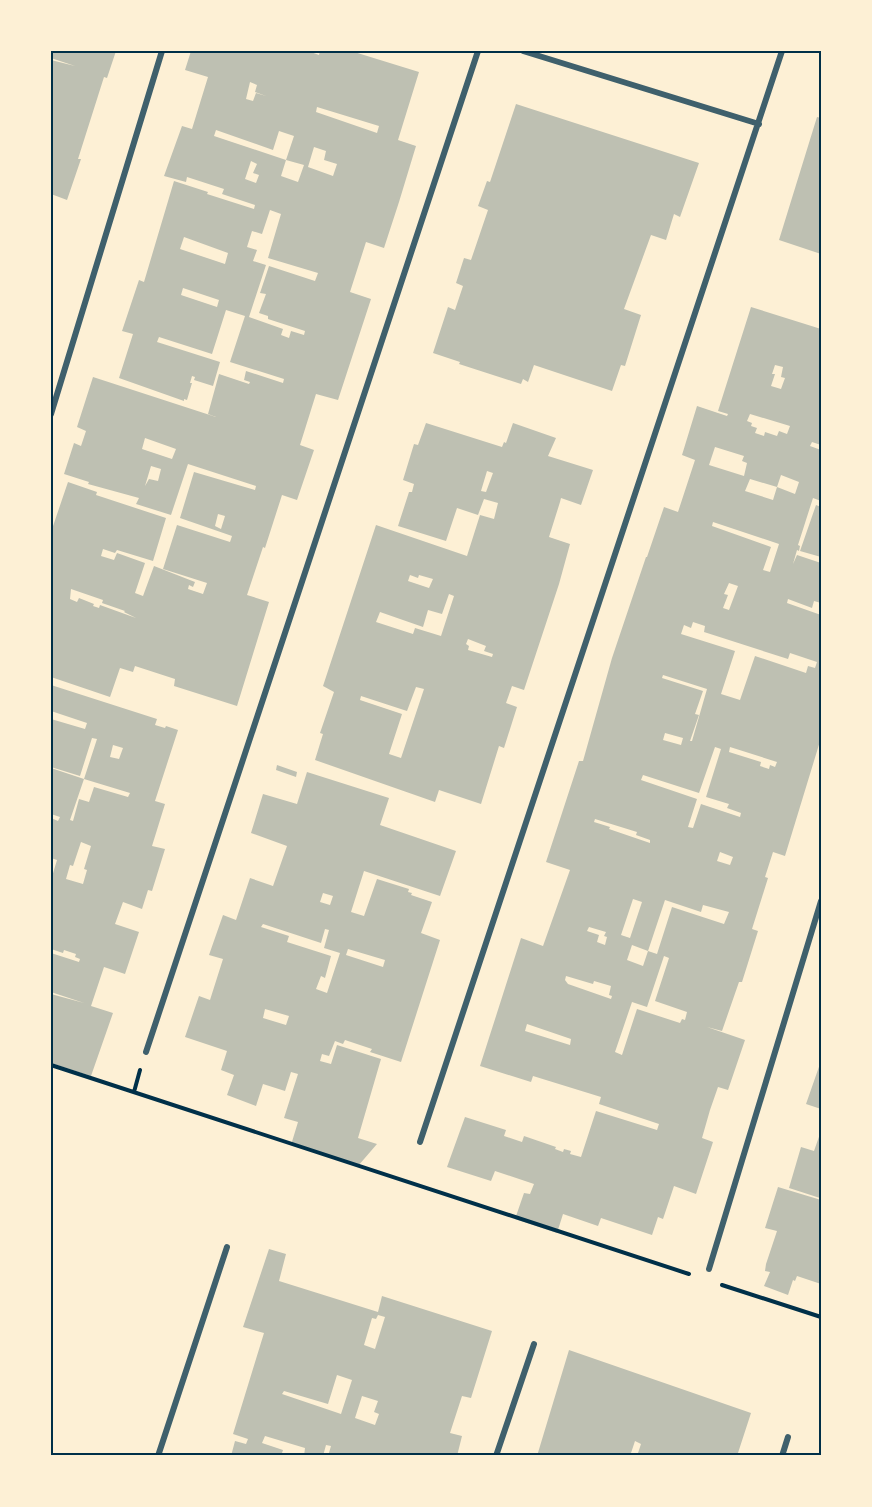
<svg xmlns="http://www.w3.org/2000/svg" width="872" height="1507" font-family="'Nunito Sans',sans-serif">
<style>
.building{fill:#bec0b2;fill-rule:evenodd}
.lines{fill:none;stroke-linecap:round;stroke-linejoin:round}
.path{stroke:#003049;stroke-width:4}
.minor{stroke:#3f606c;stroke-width:6}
.neatline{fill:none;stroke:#003049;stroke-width:2}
</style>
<rect width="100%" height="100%" fill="#fdf0d5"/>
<!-- building -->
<path class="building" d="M51 51H116L107 78 104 77 78 159H81L67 200 51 194V60L75 66 51 58Z
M191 51H308L319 55 320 51H351L419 72 398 140 416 146 399 202 384 248 366 242 350 292 371 299 338 400 316 394 300 445 314 450 297 500 282 495 265 548 263 547 247 595 269 602 237 706 174 686 175 679 135 666 133 672 120 668 110 697 51 677V532L68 482 97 492 96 495 166 518 153 561 117 550 115 553 103 549 101 556 114 560 117 553 145 563 135 593 143 596 154 566 195 582 193 587 189 585 188 589 203 594 207 583 163 569 177 525 230 542 232 536 180 518 194 472 255 490 256 486 188 464 171 515 136 504 139 498 88 484 89 482 64 474 74 443 81 446 86 431 77 427 93 377 216 417 208 414 219 374 249 384 250 382 244 380 246 371 283 383 284 379 230 362 245 316 226 310 212 354 159 337 157 342 220 362 213 386 194 380 195 377 192 376 190 383H192L187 400 184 399V401L119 378 133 334 122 331 139 280 144 282 174 181 208 192 207 194 254 209 255 205 222 194 224 189 187 177 186 182 164 176 182 126 192 129 208 77 185 70ZM250 82 257 85 255 92 266 96 256 93 253 101 246 99ZM317 107 379 126 377 133 316 112ZM216 130 273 150 279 131 294 136 286 160 304 165 298 182 281 176 286 160 214 136ZM314 147 326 151 324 160 337 164 333 176 308 167ZM251 161 257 164 253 173 259 175 256 183 245 179ZM270 210 281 214 268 258 318 273 315 281 269 266 260 293 266 294 259 313 268 316V319L305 331 304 335 291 331 289 338 281 335 283 329 249 317 266 265 253 261 257 250 247 247 252 231 262 234ZM184 237 228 253 225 264 180 249ZM183 288 219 300 217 307 181 295ZM145 438 176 449 172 459 142 449ZM151 466 161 469 158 481 149 479 145 486ZM218 514 225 516 221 529 215 526ZM71 589 103 600 102 603 125 611 124 612 136 618 100 605 99 608 93 606 94 604 79 598 77 602 70 599Z
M516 104 699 163 680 217 674 214 666 240 651 235 624 309 641 315 625 366 621 365 612 391 534 365 528 382 523 379 521 384 459 364 460 362 433 353 448 307 455 310 463 286 456 283 464 258 471 260 488 210 478 206 487 181 490 182Z
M817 117 821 118V254L779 240Z
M751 307 821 329V445L812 442 810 446 821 450V501L813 498 798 545 800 546 799 551 797 550 793 564 797 555 821 563V603L814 601 812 608 788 599 787 603 821 615V738L785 856 773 852 765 877 768 878 752 929 758 931 742 982H739L722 1031 707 1027 745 1040 728 1090 718 1087 710 1110 702 1138 713 1142 696 1194 674 1186 663 1219 658 1217 652 1235 601 1218 598 1226 563 1214 557 1233 515 1219 524 1193 530 1194 534 1184 495 1171 491 1181 447 1167 465 1117 506 1130 504 1136 522 1142 524 1136 556 1147 555 1149 563 1152 564 1149 571 1151 570 1154 581 1157 596 1111 657 1130 659 1124 599 1104 601 1097 533 1076 531 1082 480 1066 521 938 543 946 570 870 546 862 579 761H583L612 658 646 557H647L664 507 678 512 695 460 682 455 697 406 727 416 728 414 718 411ZM775 365 783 367 781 377 785 378 781 389 771 386 775 374H772ZM750 414 790 426 787 434 779 431 777 436 765 432 764 436 755 433 757 428 751 426 752 423 747 421ZM715 447 744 456 742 461 747 463 744 476 709 465ZM781 475 799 482 795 494 777 487 773 500 745 491 750 479 777 487ZM713 522 779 544 770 572 763 570 771 547 712 526ZM729 583 738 586 729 610 723 608 728 595 724 594ZM693 622 705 626 704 632 788 659 790 653 817 662 815 668 808 666 806 673 755 656 740 700 721 694 735 651 681 634 684 625 691 628ZM663 675 707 689 692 741H690L699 715 695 714 703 691 662 678ZM665 733 683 738 681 745 663 740ZM715 747 721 749 706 797 729 804 727 808 741 813 740 817 701 804 693 828 688 827 697 799 641 780 643 775 699 793ZM730 747 777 762 775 767 770 765 769 769 760 766 761 762 729 752ZM595 819 637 832 636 835 650 840V843L609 829 610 827 594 822ZM720 852 733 857 730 865 717 861ZM633 899 642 902 630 938 621 935ZM665 900 701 912 703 905 729 912 724 924 672 907 657 954 648 951 643 966 627 960 632 945 648 951ZM589 927 606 932 604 936 607 937 605 945 597 942 599 935 587 931ZM664 956 669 958 655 1001 687 1012 685 1020 682 1019 680 1023 637 1009 622 1055 615 1052 632 1002 647 1007ZM566 976 593 984 594 981 611 986 609 995 612 996 611 999 568 984 565 980ZM527 1024 571 1039 570 1045 525 1031Z
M426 423 502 447 504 442 506 443 513 423 556 438 548 456 593 470 581 505 561 498 560 502 549 537 570 544 559 584 524 690 512 686 506 703 517 707 504 748 499 746 481 804 439 790 435 802 315 760 323 734 320 733 334 692 323 686 376 525 467 556 480 515 494 519 498 503 484 499 478 515 457 508 446 541 398 526 409 492H412L414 484 403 480 414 444 418 445ZM487 471 493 473 486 492 481 491ZM410 575 418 578 419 575 433 579 429 588 408 581ZM449 594 454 596 441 636 415 628 413 634 376 622 380 612 423 627 428 610 442 614ZM468 639 486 646 484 651 493 654 492 657 468 650 469 646 466 644ZM416 687 424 689 401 758 389 754 402 714 360 700 361 696 407 711Z
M816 505 821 507V557L800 551Z
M51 685 157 719 155 725 165 728 166 726 178 730 155 801 165 804 152 846 165 849 152 891 148 890 142 909 123 902 115 924 139 932 125 974 104 967 91 1006 113 1013 91 1076 51 1063V994L84 1003 51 992V953L79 962 80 959 75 957 76 954 64 950 63 953 51 949V880L57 860 51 858V818L58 821 60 817 51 814V768L84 779 97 739 92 738 80 776 51 767V719L85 729 87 723 51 711ZM113 745 123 748 119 759 110 757ZM84 779 130 793 128 797 94 787 89 802 79 799 73 821 70 820ZM81 842 91 846 84 869 87 870 83 884 66 879 70 865 73 866Z
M277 765 297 772 296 777 276 770Z
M307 772 389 798 380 825 456 851 440 896 364 871 351 912 364 916 377 879 409 889 408 892 412 893 411 895 432 902 421 933 440 940 401 1062 370 1052 372 1049 345 1040 343 1044 335 1041 329 1056 322 1054 320 1061 331 1064 337 1045 381 1059 358 1138 377 1144 358 1166 291 1145 298 1122 284 1118 298 1074 291 1072 285 1091 263 1084 256 1106 227 1095 234 1075 221 1070 227 1051 185 1037 199 996 210 1000 223 959 209 955 223 915 236 920 250 878 273 886 287 846 251 833 263 794 297 804ZM323 893 333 896 330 905 320 902ZM263 924 321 943 325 929 329 930 324 948 340 953 327 993 316 989 321 976 325 978 331 956 287 942 289 936 261 927ZM348 949 385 960 383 967 346 955ZM265 1009 289 1016 286 1025 263 1018Z
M821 1061V1109L806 1104Z
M821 1131V1195L820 1198 789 1188 801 1147 814 1151Z
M778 1187 821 1200V1284L797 1276 795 1281 793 1280 788 1295 764 1286 770 1272 765 1271 766 1264 777 1231 765 1228Z
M269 1249 286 1254 279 1281 378 1312 382 1296 492 1331 471 1398 462 1396 450 1433 462 1436 457 1456H328L331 1446 326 1445 323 1456H304L305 1448 265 1436 262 1443 283 1450 281 1456H231L235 1441 246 1444 248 1439 233 1434 264 1333 243 1327ZM378 1315 385 1317 375 1349 364 1345 372 1318 376 1319ZM337 1375 352 1380 341 1414 282 1394 284 1391 328 1404ZM362 1396 378 1401 374 1412 379 1414 375 1425 355 1418Z
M569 1350 751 1413 737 1456H637L641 1444 635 1441 630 1456H537Z"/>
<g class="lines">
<!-- path -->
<path class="path" d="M51 1065 689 1274
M134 1092 140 1070
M722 1285 821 1317"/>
<!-- minor -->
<path class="minor" d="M523 51 759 124
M51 414 162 51
M146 1052 478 51
M420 1142 782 51
M709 1269 821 901
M158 1456 227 1247
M496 1456 534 1344
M782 1456 788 1437"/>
</g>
<!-- border -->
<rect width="872" height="1507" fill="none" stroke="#fdf0d5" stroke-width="105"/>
<rect x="52" y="52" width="768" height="1402" class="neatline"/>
</svg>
